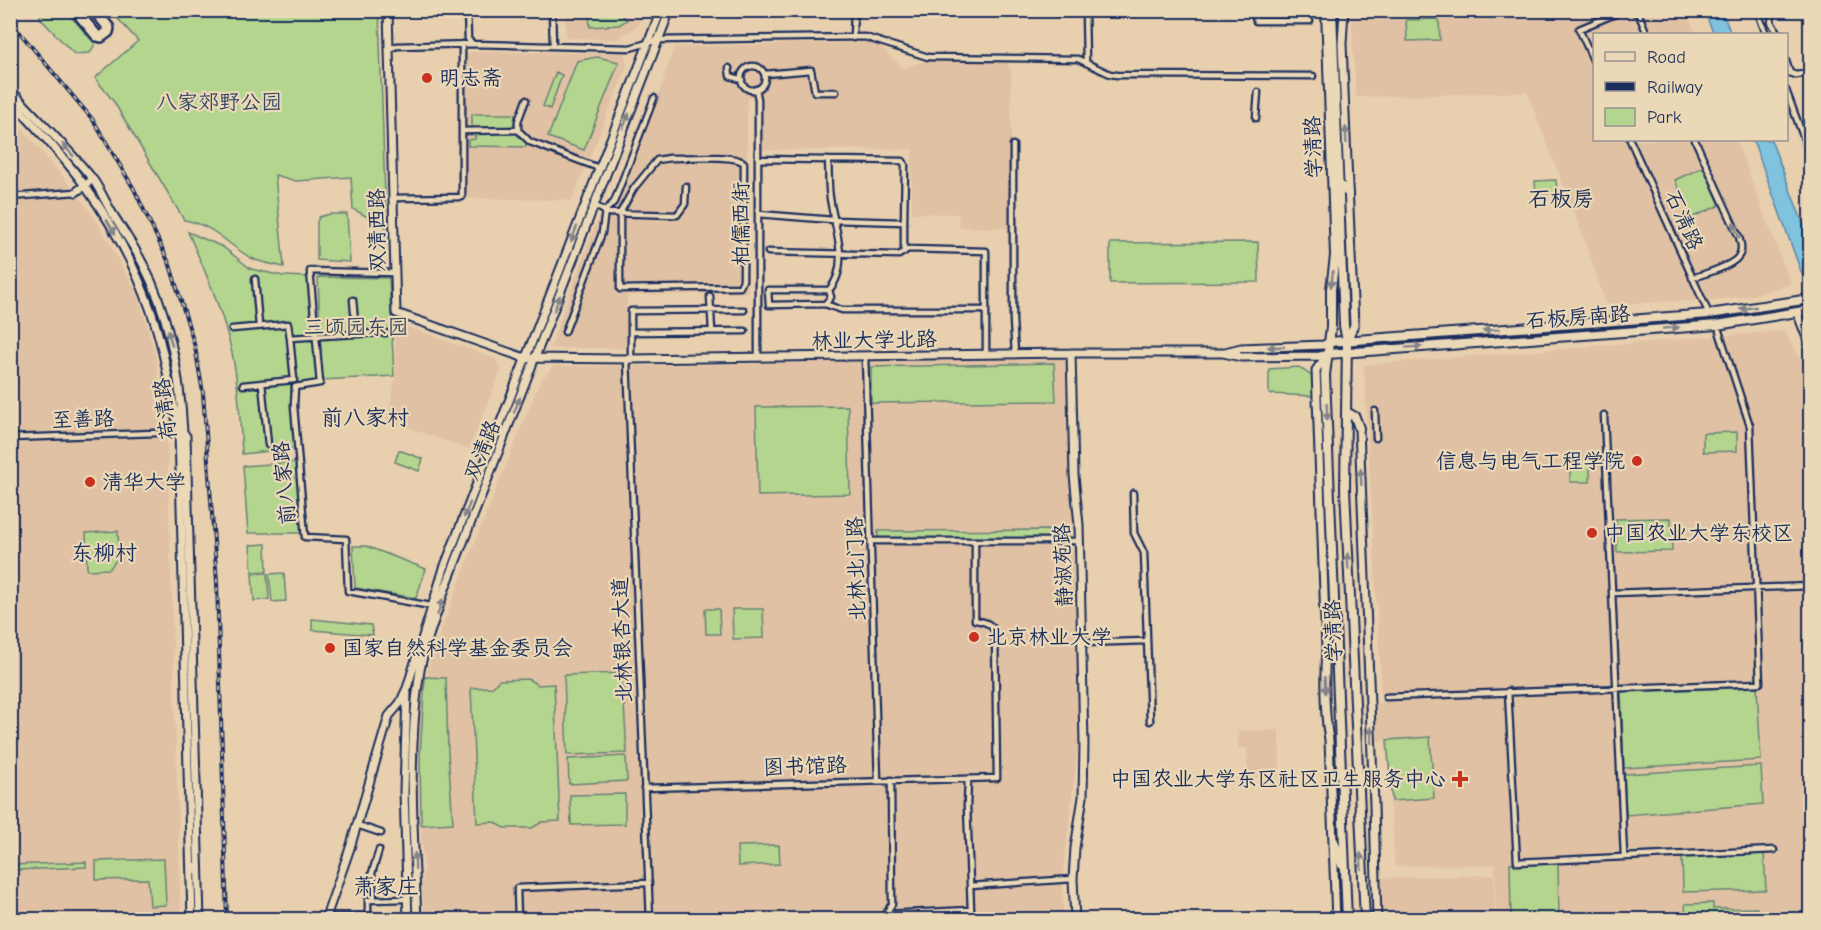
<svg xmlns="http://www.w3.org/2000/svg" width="1821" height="930" font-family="'Comic Neue','LXGW WenKai TC',sans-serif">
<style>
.built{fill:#e0c1a3}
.green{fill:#b4d58e;stroke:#688276;stroke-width:1.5}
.water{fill:#7fc3df;stroke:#5788ab;stroke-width:1.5}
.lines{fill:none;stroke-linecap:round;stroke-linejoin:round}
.street-casing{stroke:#1b2f5e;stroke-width:9}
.secondary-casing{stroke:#1b2f5e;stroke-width:11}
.primary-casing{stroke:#1b2f5e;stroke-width:12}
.highway-casing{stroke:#1b2f5e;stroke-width:14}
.street{stroke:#ebd8b6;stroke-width:4.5}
.secondary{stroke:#ebd8b6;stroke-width:7}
.primary{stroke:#ebd8b6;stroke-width:8}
.highway{stroke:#ebd8b6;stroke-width:9}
.rail-casing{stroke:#1b2f5e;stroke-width:4}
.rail{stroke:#ebd8b6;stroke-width:1.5;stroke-dasharray:4.5;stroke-linecap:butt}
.oneway{fill:#83848a}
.poi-dot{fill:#c8321e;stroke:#ebd8b6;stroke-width:2}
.labels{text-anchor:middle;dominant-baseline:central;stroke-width:4.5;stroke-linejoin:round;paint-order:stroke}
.poi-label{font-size:21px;fill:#1b2f5e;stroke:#ebd8b6;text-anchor:start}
.park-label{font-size:21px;fill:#324865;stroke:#ebd8b6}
.street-label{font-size:21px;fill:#1b2f5e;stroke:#ebd8b6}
.neighbourhood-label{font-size:22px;fill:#1b2f5e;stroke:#ebd8b6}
</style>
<rect width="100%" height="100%" fill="#e8cfae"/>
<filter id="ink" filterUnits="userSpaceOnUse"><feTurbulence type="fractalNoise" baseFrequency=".0167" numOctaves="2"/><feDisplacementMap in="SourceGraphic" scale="12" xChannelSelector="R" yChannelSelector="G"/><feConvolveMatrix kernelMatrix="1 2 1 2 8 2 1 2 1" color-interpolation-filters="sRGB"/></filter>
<g filter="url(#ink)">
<!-- built -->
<path class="built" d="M565 11H644L638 25 617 39 566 38Z
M1351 11H1686L1696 34H1594V140H1736L1791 284 1753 295 1713 300 1606 304 1584 238 1527 92 1356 97Z
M875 42 903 68 926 61H1007L1011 72V228L959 227 958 214 912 213V149L761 150 760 94 747 99 748 293 627 295 626 348H550L598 218H609L614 213 657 100 674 47Z
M463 52 624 53 627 66 572 200 465 198 462 131Z
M10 115 76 192 96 220 137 293 155 353 167 439 181 919H11Z
M394 322 496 359 501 370 469 449 387 420 396 374Z
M1783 331 1810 374V919H1496L1495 865 1395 866 1386 740 1377 741 1375 704 1382 703 1364 365Z
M1071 353 1081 722 1062 879 1063 919 424 920 422 880 424 869 416 754 421 695 434 649 478 534 541 379 549 372 553 366H633L863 361Z
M1279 730 1280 776 1248 777 1247 748H1238V731Z
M1494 875 1495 919H1382L1381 878Z"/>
<!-- green -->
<path class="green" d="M46 11H66L95 44 90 53 74 54 39 17Z
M111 11H379L386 227 353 209 351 177 296 181 275 175 284 267C273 264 261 263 251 258 226 244 215 225 184 220L114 102 95 78 138 41Z
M619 13 627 20 619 25 590 27 589 14Z
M1439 19 1440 40 1407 41 1406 20Z
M597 57 619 62 584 150 548 137 577 61Z
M556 72 562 75 550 109 543 106Z
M472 114H515L514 124 508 129H472Z
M475 133H517L526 141V147L468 146V140L475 139Z
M1703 167 1720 205 1691 218 1675 180Z
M1556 180 1557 193 1536 194 1535 181Z
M100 205H102C114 224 128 243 139 263 162 308 173 356 178 405L176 407 152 312Z
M330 214H347L350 262 317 260V222L319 217Z
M188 232 223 247 251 269 283 276 308 277 318 382 291 386 296 448 242 454C240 420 239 386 232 353 223 311 205 271 188 232Z
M1258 242 1259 282 1110 283V243Z
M318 277 389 278 394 376 322 380Z
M1054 363 1056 401 871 403V367Z
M1299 367 1314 378 1315 396 1269 394V369Z
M848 406 850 494 758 496 756 407Z
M1737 432V451L1703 452V433Z
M399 450 423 459 419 471 395 462Z
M1570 460H1590V482H1570Z
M297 462 302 533H248L243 466Z
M1671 518 1672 551 1617 552 1616 519Z
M1048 530 1049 540 878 539V531Z
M118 531 119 557 109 569 87 570 86 533Z
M266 544 267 571 252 572 250 545Z
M353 546H366L426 569 416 598 355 588Z
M267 573 269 599 254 601 252 574Z
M284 573 286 601 272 602 269 574Z
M705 609H719L720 634H706Z
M732 609H763L764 638 733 639Z
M312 619 371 625 373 635 312 630Z
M622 673 627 753 567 755 564 675Z
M425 677 446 678 448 752 453 823 421 825 420 754Z
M528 679 538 685 554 684 560 821 542 822 532 828H505L494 822 477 823 471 688 493 687 499 680Z
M1757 687 1761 760 1624 768 1621 692Z
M1430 737 1434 798 1392 801 1387 740Z
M626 756 627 781 569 784 568 759Z
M1761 766 1763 804 1626 815 1624 774Z
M625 794V824L571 825 570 795Z
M779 845 780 864 738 866 737 846Z
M1764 854 1766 890 1683 892 1682 857Z
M164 859 166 905 150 906 148 879 96 880V861Z
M86 862V867L16 870V881H11V865Z
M1558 862 1559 919H1511L1510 863Z
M1713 903V909L1757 908V919H1686L1685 904Z"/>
<!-- water -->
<path class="water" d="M1704 11H1722L1731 34H1714Z
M1753 140H1771L1810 242V296Z"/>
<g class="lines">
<defs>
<path id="street" d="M467 10 468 39 473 44
M552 10 553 46
M1085 10 1086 63
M1253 10 1256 21H1310
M1632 10 1639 15 1647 34
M1757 10 1766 34
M1773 10 1771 22 1778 34
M853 38 854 10
M389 49 397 46 473 44 630 48 658 40 865 37 928 57 1078 59 1110 74 1117 75 1313 76
M1786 61 1790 73 1796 75 1810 73
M1594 62 1579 29 1620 12 1630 10
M741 78a12 12 0 1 1 24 0a12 12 0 1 1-24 0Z
M729 68 730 76 742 80
M765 74 811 70 815 92H836
M756 89 758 99V358
M1786 90 1810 155
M1256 118 1258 92
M518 130V121L526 100
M462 131 518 130 530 142 599 168
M1630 140 1709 314
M1013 145V320L1015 354
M670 158C685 158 735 154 744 163L743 280 740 287 620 289V213L634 188 657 160Z
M758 159 828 160C829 173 828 186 830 198 834 227 851 266 829 290H768L769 305 825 304 831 297 829 290
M828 160 903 161 905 165 904 222
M10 197 76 192
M393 198 462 197V44
M594 205 608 213 677 215 685 204 686 186
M758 214 833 220 904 222V252
M768 252 899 255 908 249 986 251V354
M395 273 310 271 320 383 295 387 294 406 305 537 346 539 348 591 431 606
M1692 278C1703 274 1731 267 1738 257 1743 251 1741 244 1739 237L1695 140
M255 279 259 326
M710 296 712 331
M825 304 842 310H986
M232 329 288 324 290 338
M565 332 602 233 605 211 614 202 654 98
M631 332 745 331
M356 334 386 333
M865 356 878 781
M627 359 650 920
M631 359V311L744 310
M262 383 268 445
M243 385 294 380 290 338 356 334 353 300
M1375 411 1376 438
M1604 415 1624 856
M10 438 156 433
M1133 493 1134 533 1144 553 1150 721
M872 541H1079
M1613 593 1810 586
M1082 643 1146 641
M1508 691 1517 862 1774 850
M1386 697 1760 683 1750 426 1719 331
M644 788 997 778 995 632C991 623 985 622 975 620V541
M357 825 381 833
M970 886 1073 879
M374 900 372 873 379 850
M885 914 971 910 967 806 968 779
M326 917H368V900L407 899
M518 920 517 888 649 883
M882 920 892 904 891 780"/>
<path id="secondary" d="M388 10 396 313 525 358 631 359 1071 353H1223L1241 357 1320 356 1328 354
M1344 10 1342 44 1354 325 1347 341
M10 89C37 119 66 146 91 177 99 187 105 201 112 213 122 229 134 246 143 264 170 316 180 374 183 432L186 436 200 920
M10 99C35 127 63 155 85 186 112 223 136 268 151 311 165 351 170 392 179 432L192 920
M76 192 88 183
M1797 312 1810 346
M1225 352 1241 348 1324 345 1329 342
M1071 353 1074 475 1079 525 1084 744 1083 797 1075 848 1073 879 1075 920
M1328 354 1316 370 1326 649C1324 679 1324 710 1329 740L1336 920
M1359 428 1374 805 1377 920
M407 693 404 791 408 920
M325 920 350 848 389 716 400 703 407 688 444 568 661 10
M417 920C414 838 407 757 419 677 423 647 436 617 445 589L670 10"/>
<path id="primary" d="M1326 10 1335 256 1331 289V327L1325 375 1347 920
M1332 10 1344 326 1347 341 1345 488 1365 920
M1340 185 1348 193
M1329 342 1709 314 1810 299
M1328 354 1717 325 1810 310
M1348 413 1355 417 1359 428
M1324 606 1334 622
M1334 841 1342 865"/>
<path id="highway" d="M75 10 97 36 101 37 108 32 109 28 94 10"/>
</defs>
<!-- street casing -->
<use href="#street" class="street-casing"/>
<!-- secondary casing -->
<use href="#secondary" class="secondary-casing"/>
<!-- primary casing -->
<use href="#primary" class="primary-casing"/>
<!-- highway casing -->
<use href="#highway" class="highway-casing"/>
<!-- street -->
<use href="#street" class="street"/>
<!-- secondary -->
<use href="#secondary" class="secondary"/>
<!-- primary -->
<use href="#primary" class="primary"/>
<!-- highway -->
<use href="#highway" class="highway"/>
<defs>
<path id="rail" d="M10 21 93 120 134 189 170 265 195 347 203 393 217 582 227 920"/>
</defs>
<!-- rail casing -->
<use href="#rail" class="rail-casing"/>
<!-- rail -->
<use href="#rail" class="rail"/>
</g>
<!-- one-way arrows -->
<defs><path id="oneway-solid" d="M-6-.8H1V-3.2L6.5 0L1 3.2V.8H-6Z" transform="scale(1.5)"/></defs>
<g class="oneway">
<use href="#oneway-solid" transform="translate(626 121) rotate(-68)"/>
<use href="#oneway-solid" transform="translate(1346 135) rotate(-92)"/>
<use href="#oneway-solid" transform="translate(68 150) rotate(-132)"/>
<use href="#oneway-solid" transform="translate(111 227) rotate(59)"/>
<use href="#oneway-solid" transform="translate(1736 230) rotate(-113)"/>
<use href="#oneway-solid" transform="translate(574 234) rotate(111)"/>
<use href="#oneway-solid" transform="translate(1332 279) rotate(97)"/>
<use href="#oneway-solid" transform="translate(557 303) rotate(-69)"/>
<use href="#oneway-solid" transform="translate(1748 308) rotate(172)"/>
<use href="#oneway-solid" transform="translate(1671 328) rotate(-4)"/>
<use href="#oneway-solid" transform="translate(1491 330) rotate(176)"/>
<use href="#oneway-solid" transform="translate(170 338) rotate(-106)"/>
<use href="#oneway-solid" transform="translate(1276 347) rotate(178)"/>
<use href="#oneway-solid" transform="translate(1414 347) rotate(-4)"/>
<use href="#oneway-solid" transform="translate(517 405) rotate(-68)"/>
<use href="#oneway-solid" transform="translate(1327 412) rotate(88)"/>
<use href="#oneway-solid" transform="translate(1361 477) rotate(-92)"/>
<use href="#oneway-solid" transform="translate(467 510) rotate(112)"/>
<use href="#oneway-solid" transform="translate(1348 561) rotate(-92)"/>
<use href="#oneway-solid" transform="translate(440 607) rotate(-72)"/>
<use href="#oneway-solid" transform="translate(1325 685) rotate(87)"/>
<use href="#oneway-solid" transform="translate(1371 735) rotate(-92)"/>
<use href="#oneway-solid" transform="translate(415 861) rotate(-92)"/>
<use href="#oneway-solid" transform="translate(1361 861) rotate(-93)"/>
</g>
</g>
<!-- markers -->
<g class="poi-dot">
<circle cx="427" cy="78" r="6"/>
<circle cx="1637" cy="461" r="6"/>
<circle cx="90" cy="482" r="6"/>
<circle cx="1592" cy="533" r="6"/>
<circle cx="974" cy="637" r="6"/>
<circle cx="330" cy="648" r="6"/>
<path d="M1457 770h6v6h6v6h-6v6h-6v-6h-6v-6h6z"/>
</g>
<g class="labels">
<!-- poi labels -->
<g class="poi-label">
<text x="439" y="78">明志斋</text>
<text x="1625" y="461" text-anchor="end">信息与电气工程学院</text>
<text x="102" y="482">清华大学</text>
<text x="1604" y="533">中国农业大学东校区</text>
<text x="986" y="637">北京林业大学</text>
<text x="342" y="648">国家自然科学基金委员会</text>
<text x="1446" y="779" text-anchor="end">中国农业大学东区社区卫生服务中心</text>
</g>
<!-- park labels -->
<g class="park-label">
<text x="219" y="102">八家郊野公园</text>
<text x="356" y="327">三顷园东园</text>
</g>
<!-- street labels -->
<g class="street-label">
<text transform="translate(1313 147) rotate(-92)">学清路</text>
<text transform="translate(1684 220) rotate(66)">石清路</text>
<text transform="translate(741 224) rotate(-90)">柏儒西街</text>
<text transform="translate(377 230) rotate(-91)">双清西路</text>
<text transform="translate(1578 317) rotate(-4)">石板房南路</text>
<text transform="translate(874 340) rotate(-1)">林业大学北路</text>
<text transform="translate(165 409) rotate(-97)">荷清路</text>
<text transform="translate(83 419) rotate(-2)">至善路</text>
<text transform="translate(482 450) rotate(-68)">双清路</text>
<text transform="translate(284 483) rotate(-95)">前八家路</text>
<text transform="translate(1063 565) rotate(-92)">静淑苑路</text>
<text transform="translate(856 569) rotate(-92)">北林北门路</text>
<text transform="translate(1333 631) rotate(-92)">学清路</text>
<text transform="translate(622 640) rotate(-92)">北林银杏大道</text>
<text transform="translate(805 766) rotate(-2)">图书馆路</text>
</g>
<!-- neighbourhood labels -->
<g class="neighbourhood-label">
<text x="1561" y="199">石板房</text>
<text x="365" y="418">前八家村</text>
<text x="104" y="553">东柳村</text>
<text x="386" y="887">萧家庄</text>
</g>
</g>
<!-- margin -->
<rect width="1821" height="930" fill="none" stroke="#ebd8b6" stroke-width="36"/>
<rect x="18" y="18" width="1785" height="894" fill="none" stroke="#1b2f5e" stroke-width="2" filter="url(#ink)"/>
<!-- legend -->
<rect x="1593" y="33" width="195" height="108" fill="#ebd8b6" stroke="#989493" stroke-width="1.5"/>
<rect x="1605" y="52" width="30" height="9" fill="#ebd8b6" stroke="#989493" stroke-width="1.5"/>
<text x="1647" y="63" font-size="18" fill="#1b2f5e">Road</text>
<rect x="1605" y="82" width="30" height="9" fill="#1b2f5e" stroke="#989493" stroke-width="1.5"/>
<text x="1647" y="93" font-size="18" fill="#1b2f5e">Railway</text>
<rect x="1605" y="108" width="30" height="18" fill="#b4d58e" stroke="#989493" stroke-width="1.5"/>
<text x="1647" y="123" font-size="18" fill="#1b2f5e">Park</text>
</svg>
